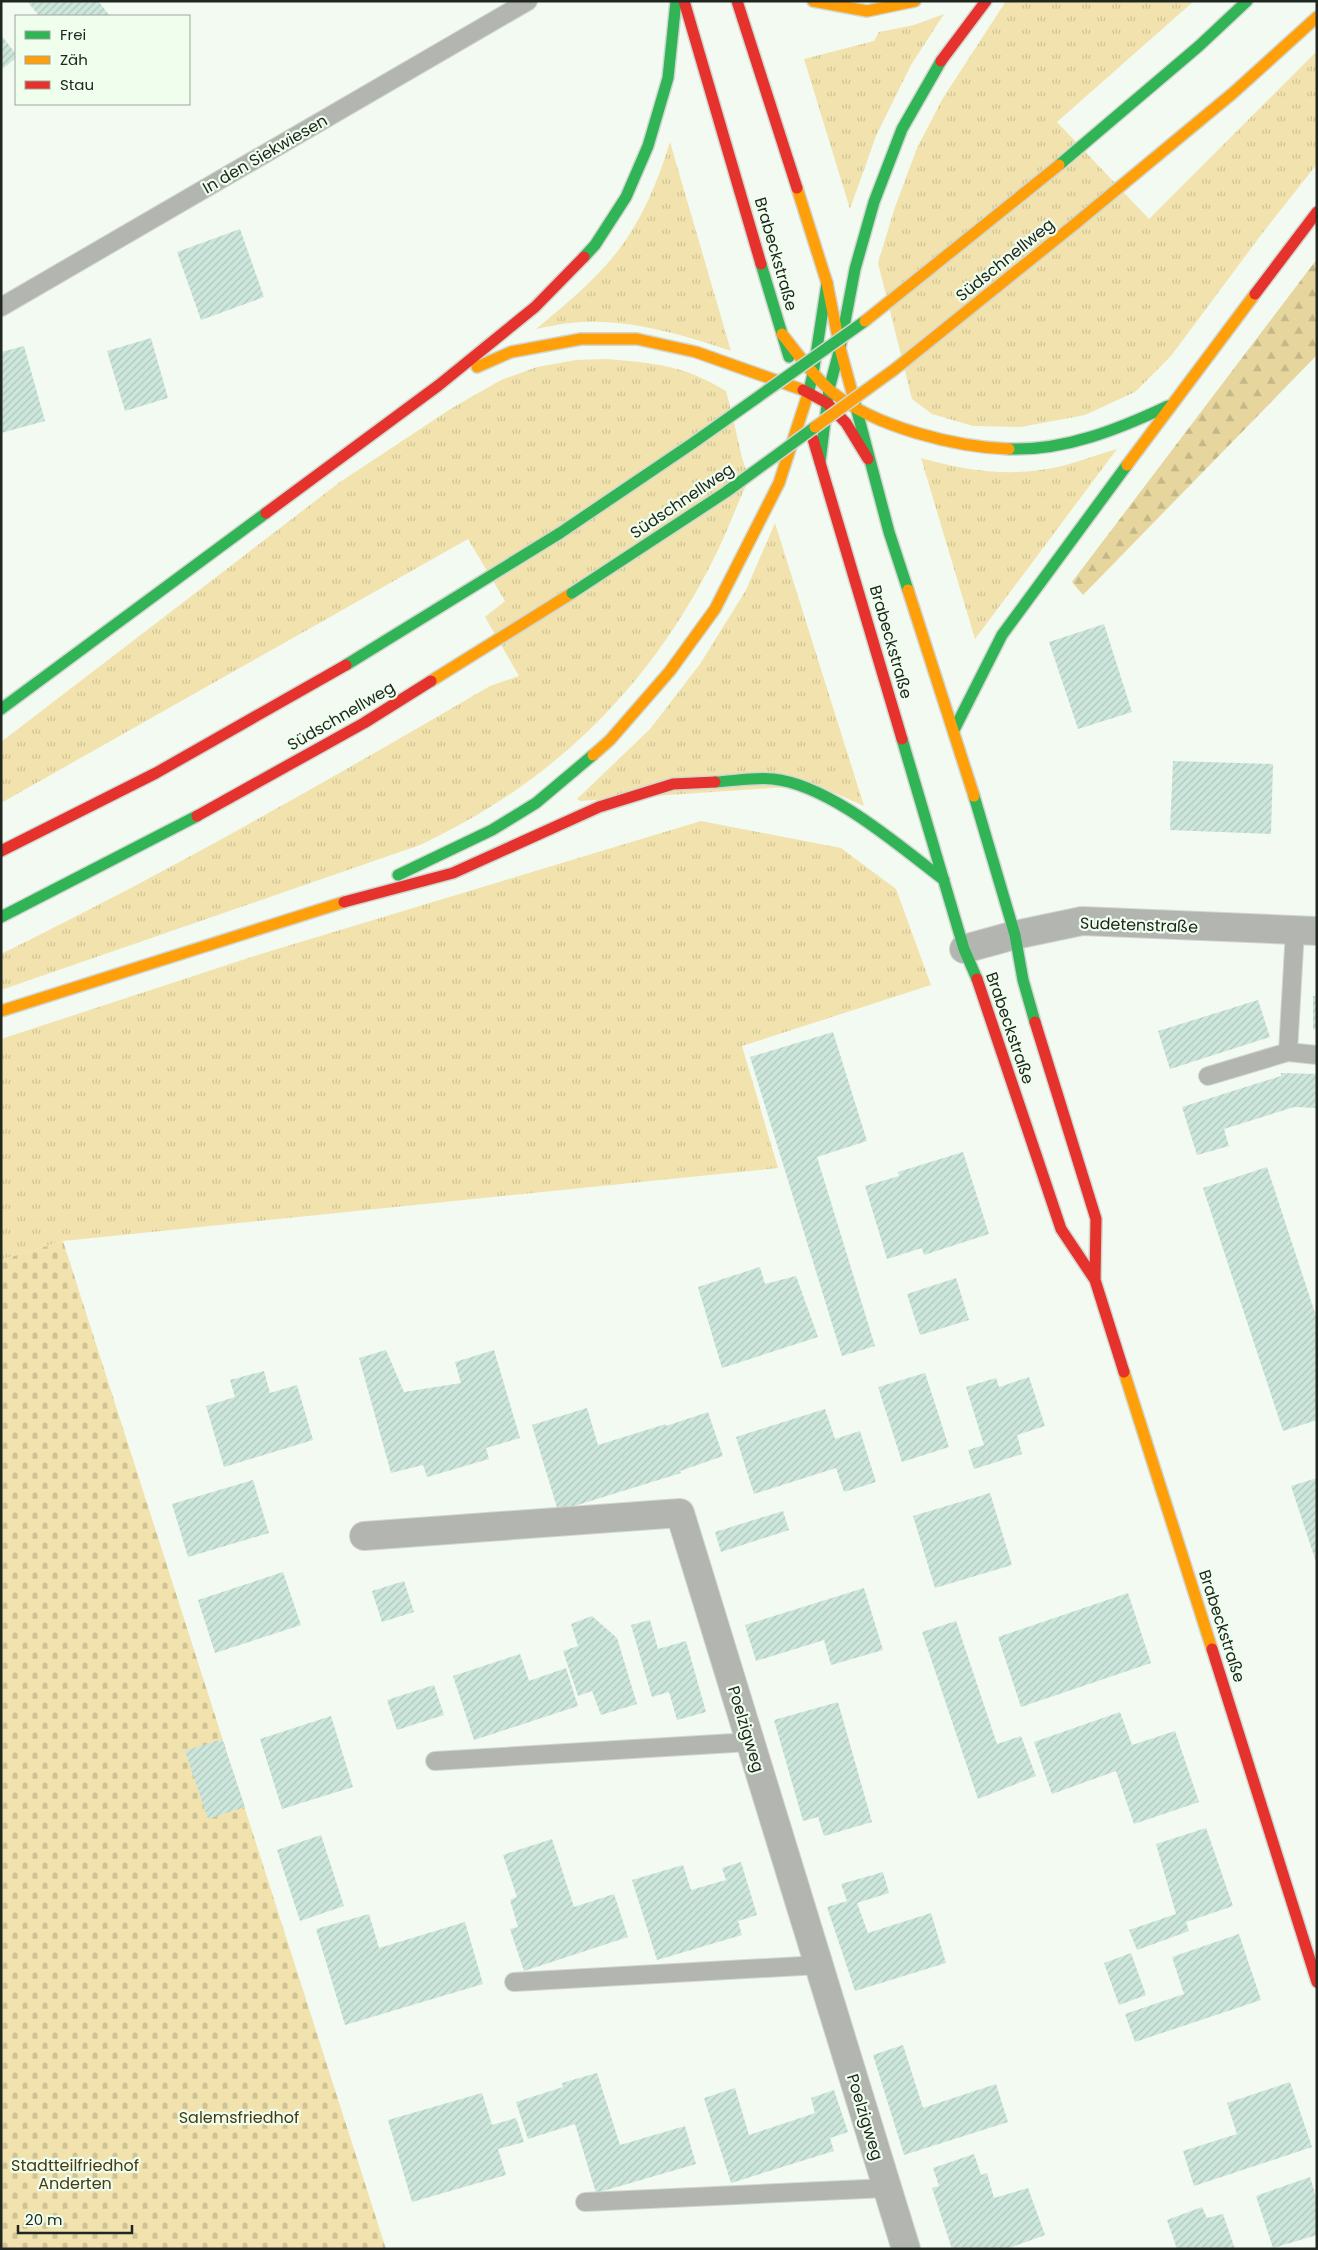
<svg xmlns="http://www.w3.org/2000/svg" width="1318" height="2250" font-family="Poppins,sans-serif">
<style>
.grass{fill:url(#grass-tufts)}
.forest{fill:url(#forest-firs)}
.cemetery{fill:url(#cemetery-stones)}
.building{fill:url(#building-hatch)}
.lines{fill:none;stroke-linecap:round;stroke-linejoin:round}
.lane-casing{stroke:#d1d7d0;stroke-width:20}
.street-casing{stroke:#d1d7d0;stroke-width:30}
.fast-casing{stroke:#d1d7d0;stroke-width:14}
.slow-casing{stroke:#d1d7d0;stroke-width:14}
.jam-casing{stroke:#d1d7d0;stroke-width:14}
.lane{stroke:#b2b5b0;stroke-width:18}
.street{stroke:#b2b5b0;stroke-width:28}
.fast{stroke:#30b455;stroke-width:11}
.slow{stroke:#ff9f0a;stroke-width:11}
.jam{stroke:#e5322d;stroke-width:11}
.fast-bridge-casing{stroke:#d1d7d0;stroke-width:14;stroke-linecap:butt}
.slow-bridge-casing{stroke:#d1d7d0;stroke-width:14;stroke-linecap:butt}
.fast-bridge{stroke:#30b455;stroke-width:11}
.slow-bridge{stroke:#ff9f0a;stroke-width:11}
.labels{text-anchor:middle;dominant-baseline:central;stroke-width:4.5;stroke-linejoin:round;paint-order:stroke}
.street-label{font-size:16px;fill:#202720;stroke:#effeed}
.park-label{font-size:16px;fill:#473910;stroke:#effeed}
</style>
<defs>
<pattern id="grass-tufts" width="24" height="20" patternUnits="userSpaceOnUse" patternTransform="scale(1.25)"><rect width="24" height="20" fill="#f2e3ae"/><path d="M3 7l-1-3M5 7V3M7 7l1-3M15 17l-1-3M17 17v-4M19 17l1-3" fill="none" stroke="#cfc395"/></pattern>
<pattern id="forest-firs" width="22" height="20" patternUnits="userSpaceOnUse" patternTransform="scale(1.25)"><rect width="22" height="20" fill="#e6d69e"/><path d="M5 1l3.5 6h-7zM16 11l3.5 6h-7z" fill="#c5b888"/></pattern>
<pattern id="cemetery-stones" width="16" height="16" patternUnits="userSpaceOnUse" patternTransform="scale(1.25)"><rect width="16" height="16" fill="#f2e3ae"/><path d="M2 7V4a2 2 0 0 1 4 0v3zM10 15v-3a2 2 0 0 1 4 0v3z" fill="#cfc395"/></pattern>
<pattern id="building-hatch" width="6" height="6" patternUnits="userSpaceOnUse" patternTransform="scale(1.25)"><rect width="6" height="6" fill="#cde7dc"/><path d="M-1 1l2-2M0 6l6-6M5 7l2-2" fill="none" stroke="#b0c6bc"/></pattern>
</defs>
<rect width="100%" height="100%" fill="#f2faf1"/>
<!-- grass -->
<path class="grass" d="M1006 1H1194L1057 122 1149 219 1317 51V164L1261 235 1171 356 1135 392 1085 415 1021 427 973 426 932 414 912 399 878 263 894 210 917 148 943 98Z
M944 14 911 65 876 136 850 209 804 59 874 41 879 32 914 25Z
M670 142 731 351C681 334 624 317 570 323 558 324 547 327 536 329 564 306 594 281 617 252 642 220 658 181 670 142Z
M606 359C655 363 683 365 726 391 732 413 737 436 742 458 744 464 748 473 748 480 747 484 744 490 742 494 734 513 727 531 718 550 654 683 555 782 420 845L1 990V954C168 872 329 780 490 686L519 676 485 617 505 601 468 539 1 803V742L340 482 452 408 501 380 537 367 576 360Z
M1117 449 975 639 921 458C967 471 1014 478 1062 466 1081 461 1099 454 1117 449Z
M775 523 864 806 817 785 580 801 577 799 650 729 700 664 746 590Z
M701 821 841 848 896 889 931 985 742 1046 778 1168 63 1241 1 1260V1039L264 953Z"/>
<!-- forest -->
<path class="forest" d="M1317 259V355L1083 595 1072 582Z"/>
<!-- cemetery -->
<path class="cemetery" d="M63 1241 386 2249H1V1260Z"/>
<!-- building -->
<path class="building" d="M27 1H98L110 16H39Z
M1 35 16 54V58L1 70Z
M240 229 264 297 201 320 177 252Z
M151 338 168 398 125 411 107 351Z
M24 346 45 421 1 433V352Z
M1104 624 1132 712 1078 729 1049 642Z
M1173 761 1273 764 1271 834 1170 830Z
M1313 996H1317V1030L1313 1029Z
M1258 1000 1270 1037 1170 1069 1158 1031Z
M833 1032 867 1141 817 1157 875 1346 842 1356 750 1057Z
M1281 1073 1317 1074V1108L1294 1107 1224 1129 1229 1146 1197 1155 1182 1107 1281 1076Z
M963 1152 989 1234 924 1255 922 1248 887 1259 865 1186 899 1176 898 1172Z
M1267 1167 1317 1319V1420L1283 1431 1203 1188Z
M760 1267 765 1284 796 1276 818 1337 722 1368 698 1287Z
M956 1278 969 1320 920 1335 907 1294Z
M386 1350 404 1392 461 1383 455 1362 494 1350 520 1438 486 1448 489 1459 427 1477 423 1465 391 1473 359 1358Z
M264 1371 270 1393 297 1385 313 1440 224 1467 206 1406 235 1397 230 1380Z
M925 1373 949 1447 902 1462 878 1387Z
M1029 1377 1045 1426 1017 1435 1022 1454 974 1469 968 1450 984 1445 966 1387 996 1378 999 1387Z
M587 1408 598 1445 666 1424V1426L708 1412 723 1456 680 1471 681 1473 558 1511 532 1425Z
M825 1409 835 1439 860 1431 876 1482 844 1492 836 1468 754 1494 736 1437Z
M1317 1478V1562H1316L1291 1486Z
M253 1480 269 1533 188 1557 172 1504Z
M990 1493 1012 1565 935 1588 913 1516Z
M783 1511 789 1530 721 1552 715 1532Z
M283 1572 301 1625 215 1653 198 1600Z
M404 1581 414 1612 382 1622 372 1591Z
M864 1588 883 1650 831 1665 824 1640 756 1661 745 1625Z
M1128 1593 1151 1663 1021 1707 998 1637Z
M592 1616 617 1638 637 1704 601 1715 592 1691 578 1696 563 1651 578 1646 571 1624Z
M650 1620 658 1649 686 1641 706 1712 677 1720 669 1692 652 1697 631 1625Z
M956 1621 997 1744 1021 1736 1036 1776 978 1799 922 1632Z
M520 1654 529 1681 566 1668 578 1706 474 1740 453 1676Z
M434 1685 444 1715 397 1730 387 1700Z
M838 1702 872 1822 824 1836 818 1817 803 1821 774 1720Z
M1120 1712 1132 1745 1175 1731 1199 1802 1134 1824 1116 1771 1052 1794 1034 1742Z
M331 1716 353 1787 282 1809 260 1739Z
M222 1739 245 1807 208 1819 185 1751Z
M1206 1828 1233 1906 1186 1922 1189 1931 1137 1950 1129 1930 1176 1914 1156 1844Z
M321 1835 344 1906 300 1921 277 1850Z
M552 1839 574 1907 614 1894 628 1937 524 1971 510 1929 518 1927 510 1900 517 1897 503 1855Z
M741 1862 757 1915 738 1921 742 1935 657 1960 632 1880 683 1865 691 1890 726 1880 722 1868Z
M883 1872 889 1893 857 1903 868 1933 931 1913 946 1963 855 1991 827 1907 847 1901 841 1884Z
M369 1914 379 1948 465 1922 483 1984 345 2025 316 1929Z
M1239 1934 1261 2000 1135 2042 1125 2014 1184 1994 1172 1957Z
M1131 1953 1146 1995 1119 2005 1104 1963Z
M903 2045 923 2108 996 2084 1008 2122 904 2155 873 2055Z
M597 2073 620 2145 685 2126 696 2164 596 2193 575 2124 528 2139 516 2102 563 2087 562 2083Z
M1290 2082 1312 2147 1194 2186 1183 2151 1237 2134 1227 2103Z
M735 2088 749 2135 815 2113 811 2098 834 2090 848 2132 830 2138 834 2151 731 2183 704 2098Z
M482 2093 492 2125 516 2118 524 2142 498 2149 506 2175 412 2202 388 2120Z
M974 2154 981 2175 987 2173 994 2198 1028 2188 1045 2235 1006 2249H952L932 2188 939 2186 933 2168Z
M1310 2177 1317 2200V2235L1273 2248 1256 2196Z
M1202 2207 1207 2218 1223 2214 1235 2249H1177L1167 2220Z"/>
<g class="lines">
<defs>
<path id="lane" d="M1 307 528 1
M1288 1052 1295 930
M1208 1076 1288 1052 1317 1055
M435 1761 750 1742
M514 1982 819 1965
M585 2202 887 2188"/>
<path id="street" d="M964 949 1015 935 1082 921 1317 931
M364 1536 680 1513 906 2249"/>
<path id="fast" d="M1059 165 1199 46 1247 1
M584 257 595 245 626 197 648 146 668 78 676 1
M761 264 789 357
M808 394 813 374 827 283
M853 396 889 532 908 590
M1009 449C1065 451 1119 429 1168 406
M820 462 829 389 840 348 855 269 874 202 902 129 941 61
M346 665 560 533
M1 709 266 513
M954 730 1002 635 1127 465
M902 739 964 949 977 979
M715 782C734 781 755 777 773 779 830 785 899 846 944 880
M974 796 1015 935 1023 980 1035 1022
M398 875 492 830 536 803 593 755
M1 917 197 816"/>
<path id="slow" d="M813 1 867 11 915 1
M797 188 827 283 840 348 853 396
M1075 224 1233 93 1317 17
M782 334C798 354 812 375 832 392 875 427 955 447 1009 449
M477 367 511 352 581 339H637L696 352 803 390
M1127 465 1255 294
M908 590 974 796
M431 681 572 593
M593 755 610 740 670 671 715 609 779 483 808 394
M1 1011 344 902
M1124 1372 1212 1649"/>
<path id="jam" d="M684 1 761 264
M737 1 797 188
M941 61 986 1
M1255 294 1317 212
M803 390 827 403 846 423 868 459
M813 439 902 739
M266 513 439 385 535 307 584 257
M197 816 364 723 431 681
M1 851 156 773 346 665
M344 902 453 873 599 807 673 784 715 782
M977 979 1061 1229 1095 1280 1124 1372
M1035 1022 1096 1219 1095 1280
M1212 1649 1317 1982"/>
</defs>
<!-- lane casing -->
<use href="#lane" class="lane-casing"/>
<!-- street casing -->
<use href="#street" class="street-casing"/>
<!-- fast casing -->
<use href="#fast" class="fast-casing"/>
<!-- slow casing -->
<use href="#slow" class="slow-casing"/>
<!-- jam casing -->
<use href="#jam" class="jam-casing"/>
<!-- lane -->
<use href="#lane" class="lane"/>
<!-- street -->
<use href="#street" class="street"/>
<!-- fast -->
<use href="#fast" class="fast"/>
<!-- slow -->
<use href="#slow" class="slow"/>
<!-- jam -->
<use href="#jam" class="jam"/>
<defs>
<path id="fast-bridge" d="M560 533 693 443 865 321
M572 593 726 492 815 427"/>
<path id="slow-bridge" d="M865 321 1059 165
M815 427 895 369 1075 224"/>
</defs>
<!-- fast-bridge casing -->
<use href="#fast-bridge" class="fast-bridge-casing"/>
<!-- slow-bridge casing -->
<use href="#slow-bridge" class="slow-bridge-casing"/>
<!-- fast-bridge -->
<use href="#fast-bridge" class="fast-bridge"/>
<!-- slow-bridge -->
<use href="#slow-bridge" class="slow-bridge"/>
</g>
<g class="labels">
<!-- street labels -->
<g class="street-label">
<text transform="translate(265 154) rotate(-30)">In den Siekwiesen</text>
<text transform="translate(776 254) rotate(74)">Brabeckstraße</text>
<text transform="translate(1005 260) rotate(-39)">Südschnellweg</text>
<text transform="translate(682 501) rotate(-34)">Südschnellweg</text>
<text transform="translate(891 642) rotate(74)">Brabeckstraße</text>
<text transform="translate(341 716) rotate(-30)">Südschnellweg</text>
<text transform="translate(1139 925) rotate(2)">Sudetenstraße</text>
<text transform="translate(1010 1028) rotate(71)">Brabeckstraße</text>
<text transform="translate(1222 1626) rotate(72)">Brabeckstraße</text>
<text transform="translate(746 1729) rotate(73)">Poelzigweg</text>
<text transform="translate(865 2117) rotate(73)">Poelzigweg</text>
</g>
<!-- park labels -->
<g class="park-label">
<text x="239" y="2117">Salemsfriedhof</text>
<text x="75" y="2165">Stadtteilfriedhof<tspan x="75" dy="18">Anderten</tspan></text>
</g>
</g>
<!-- border -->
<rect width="1318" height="2250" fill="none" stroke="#202720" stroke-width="5"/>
<!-- legend -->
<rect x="15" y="15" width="175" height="90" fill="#effeed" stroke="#9ca89b"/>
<rect x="25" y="31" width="25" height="8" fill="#30b455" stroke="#9ca89b"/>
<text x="60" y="40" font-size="15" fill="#202720">Frei</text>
<rect x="25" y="56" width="25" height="8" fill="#ff9f0a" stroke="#9ca89b"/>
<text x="60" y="65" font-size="15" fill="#202720">Zäh</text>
<rect x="25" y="81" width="25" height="8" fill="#e5322d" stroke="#9ca89b"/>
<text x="60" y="90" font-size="15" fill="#202720">Stau</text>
<!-- scale -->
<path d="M18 2225v8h114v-8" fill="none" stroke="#202720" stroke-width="2.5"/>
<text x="25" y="2225" font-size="15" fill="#202720" stroke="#effeed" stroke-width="4" paint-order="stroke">20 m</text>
</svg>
